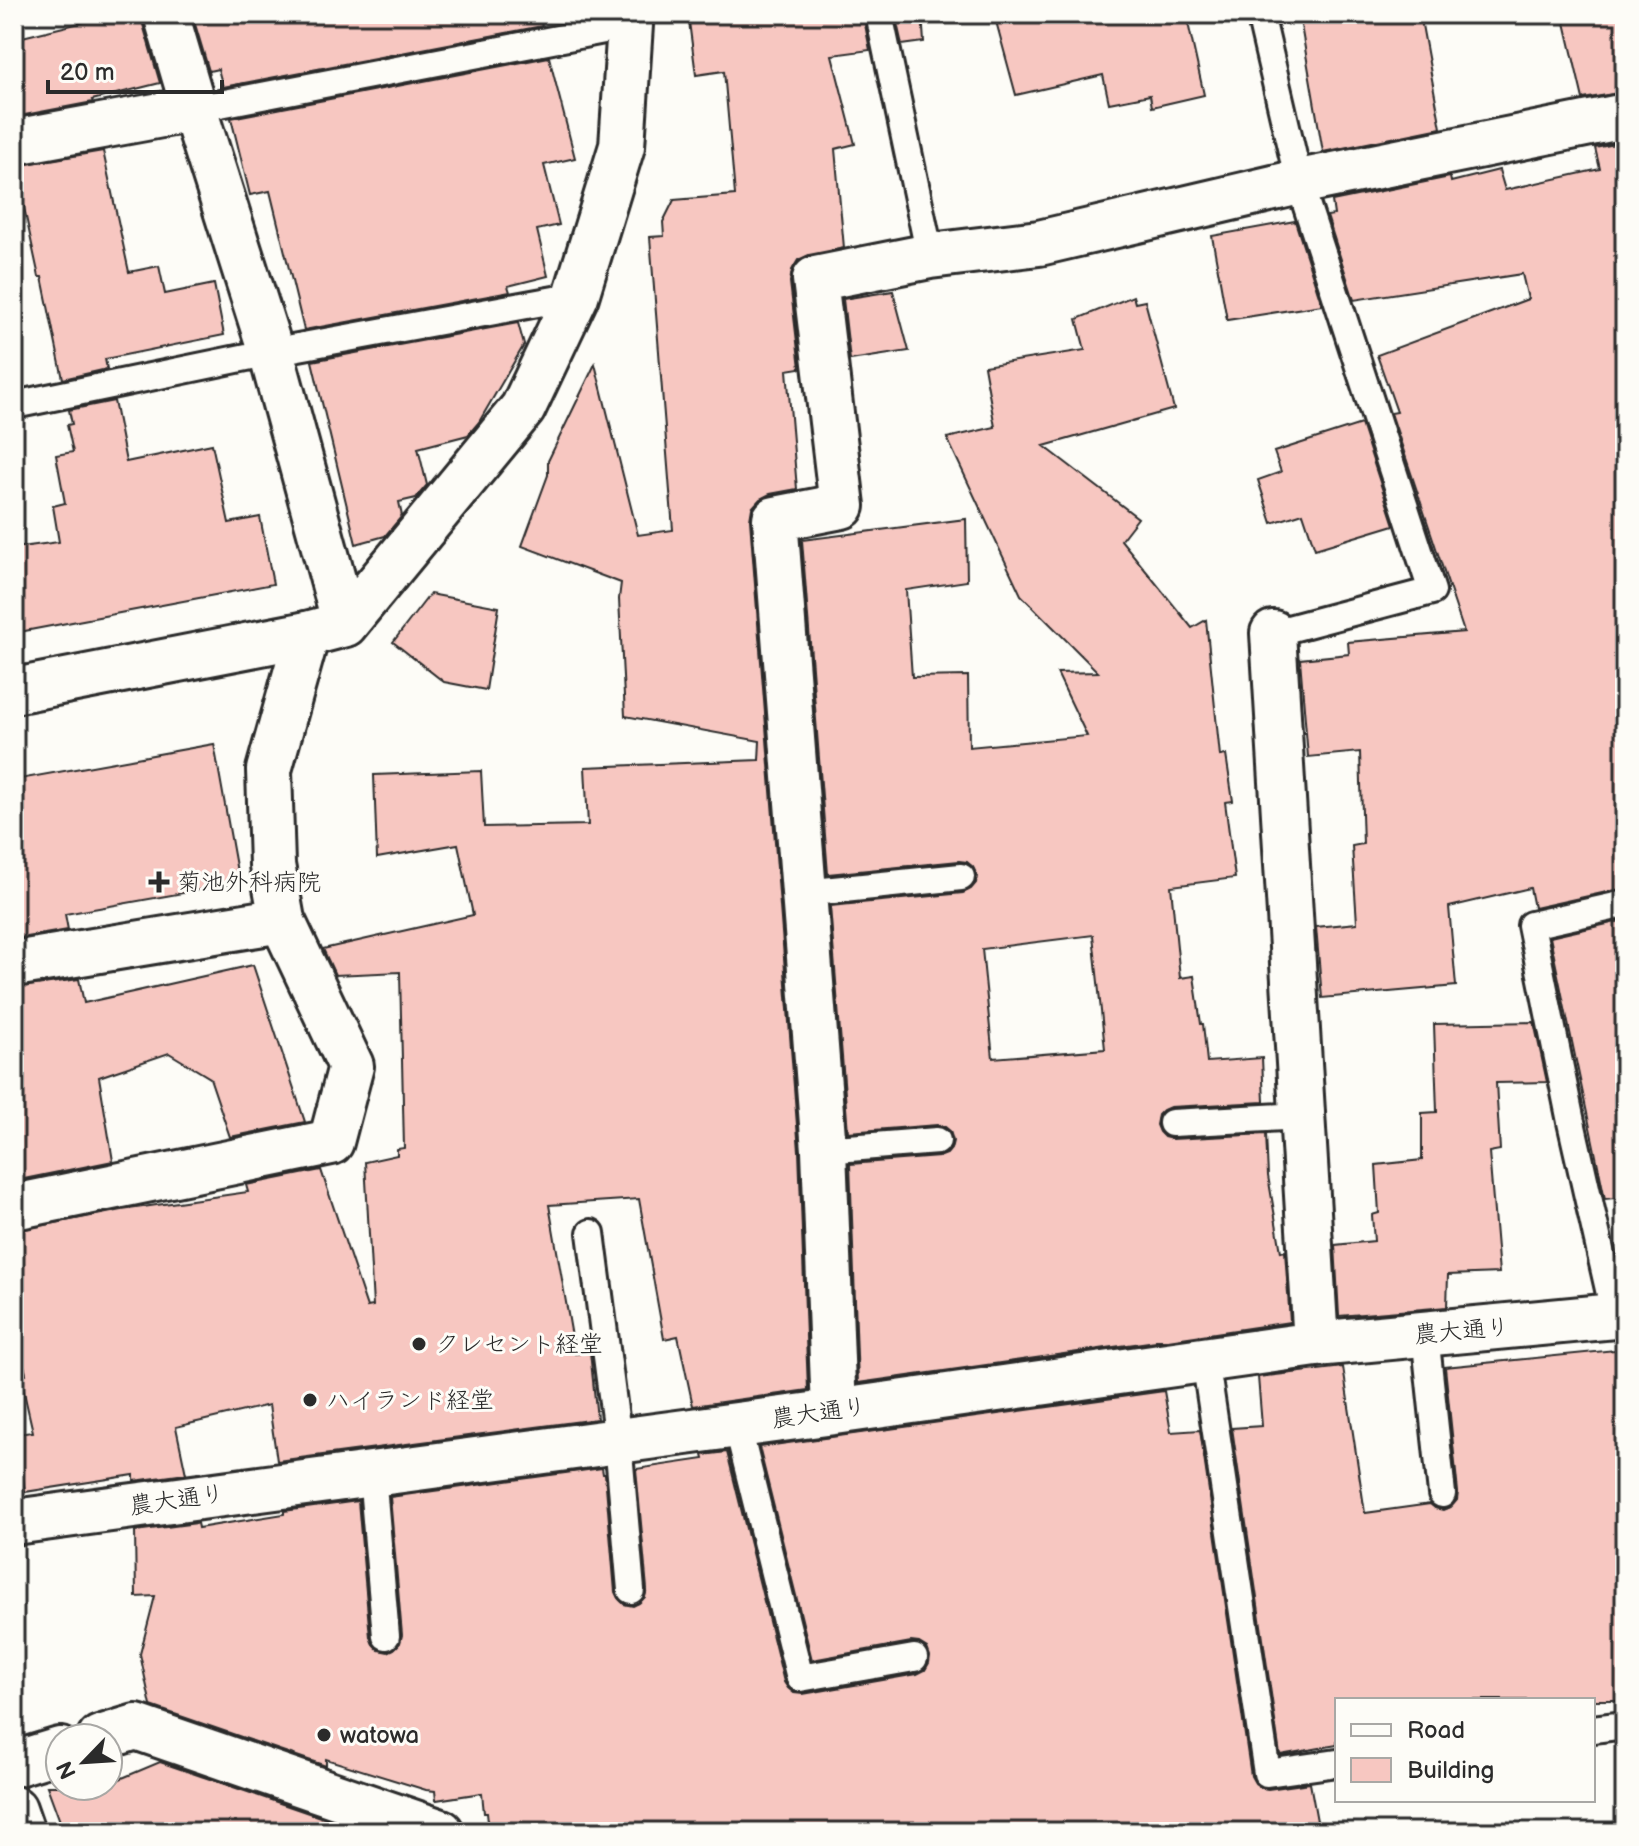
<svg xmlns="http://www.w3.org/2000/svg" width="1639" height="1846" font-family="'Balsamiq Sans','Klee One',sans-serif">
<style>
.building{fill:#f7c7c1;stroke:#2b2b2b;stroke-width:2;fill-rule:evenodd}
.lines{fill:none;stroke-linecap:round;stroke-linejoin:round}
.service-casing{stroke:#2b2b2b;stroke-width:32}
.minor-casing{stroke:#2b2b2b;stroke-width:50}
.tertiary-casing{stroke:#2b2b2b;stroke-width:50}
.service{stroke:#fdfcf7;stroke-width:26}
.minor{stroke:#fdfcf7;stroke-width:44}
.tertiary{stroke:#fdfcf7;stroke-width:44}
.poi-dot{fill:#2b2b2b;stroke:#fdfcf7;stroke-width:3}
.labels{text-anchor:middle;dominant-baseline:central;stroke-width:6;stroke-linejoin:round;paint-order:stroke}
.poi-label{font-size:24px;fill:#2b2b2b;stroke:#fdfcf7;text-anchor:start}
.street-label{font-size:24px;fill:#2b2b2b;stroke:#fdfcf7}
</style>
<rect width="100%" height="100%" fill="#fdfcf7"/>
<filter id="ink" filterUnits="userSpaceOnUse"><feTurbulence type="fractalNoise" baseFrequency=".0125" numOctaves="2"/><feDisplacementMap in="SourceGraphic" scale="16" xChannelSelector="R" yChannelSelector="G"/><feConvolveMatrix kernelMatrix="1 2 1 2 8 2 1 2 1" color-interpolation-filters="sRGB"/></filter>
<g filter="url(#ink)">
<!-- building -->
<path class="building" d="M117 14H142V21L160 83 92 100 93 102 14 117V39Z
M192 14H539L542 26 223 87 218 69 209 71Z
M688 14H863L870 50 832 55 855 144 835 149 844 248 809 255 798 260 792 270 790 282 800 368 787 370 797 489 770 494 760 499 752 508 750 520 799 1151 808 1390 693 1406 678 1336 664 1339 639 1199 549 1205 575 1354 590 1352 597 1419 277 1461 269 1405 176 1427 186 1474 134 1481V1475L25 1492 16 1434 33 1432 20 1375 26 1374 14 1323V1231L122 1210 248 1192 246 1185 321 1170 367 1307 373 1306 365 1162 397 1155V1149L404 1148 400 972 335 975 323 949 473 915 458 844 377 858 374 775 481 771 484 827 588 825 585 767 759 760 760 741 625 716 619 599 621 583 522 546 548 475V461L595 364 638 535 673 530 650 237 664 236 663 222 674 200 735 195 724 71 696 75Z
M895 14H922L924 42 902 45Z
M994 14H1186L1204 95 1152 107 1150 95 1109 103 1103 75 1016 95Z
M1299 14H1420L1441 128 1323 152Z
M1563 14H1625V92L1583 99Z
M549 57 575 158 544 165 559 225 537 230 548 276 508 286 510 292 304 330 270 191 250 195 231 118Z
M1625 142V888L1534 908 1530 888 1449 907 1456 986 1322 998 1316 927 1357 923 1352 846 1363 844 1360 752 1308 757 1300 659 1349 654 1348 642 1464 632 1391 413 1397 412 1377 355 1528 299 1522 274 1354 300 1327 216 1334 215 1332 201 1450 177 1451 182 1499 170 1505 190 1600 169 1595 148Z
M103 151 129 272 159 266 165 294 214 284 224 335 105 359 107 369 63 379 42 277H39L15 166Z
M1295 221 1322 305 1227 320 1212 236Z
M893 291 909 351 850 360 843 299Z
M1133 296 1135 303 1145 301 1174 409 1044 446 1138 518 1121 540 1192 628 1206 620 1220 756 1226 755 1233 801 1225 802 1235 878 1171 886 1180 978 1194 976 1201 1024H1203L1207 1062 1262 1058 1264 1102 1170 1107 1163 1110 1158 1115 1156 1125 1159 1132 1164 1137 1172 1139 1266 1134 1268 1176 1281 1252 1285 1251 1290 1322 1168 1340H1156V1341L858 1383 850 1164 939 1157 947 1154 951 1149 953 1141 950 1131 945 1127 937 1125 848 1132 830 906 963 893 971 889 976 883 977 876 973 867 967 862 959 861 828 874 802 540 966 519 967 581 906 590 912 677 968 676 969 747 1087 736 1057 673 1098 672 1021 595 947 438 995 427 984 366 1085 350 1077 319ZM1093 935 1105 1049 993 1058 982 949Z
M518 323 524 345 479 422 468 435 418 448 427 485 416 498 399 502 402 516 385 536 356 544 312 361Z
M114 401 126 462 212 444 229 523 260 517 273 584 14 633V548L59 542 53 506 65 503 56 455 73 452 67 425 72 424 69 410Z
M1361 424 1394 525 1315 549 1303 513 1272 523 1258 480 1281 472 1274 452Z
M430 594 499 607 486 690 444 682 393 642Z
M214 744 239 883 65 914 68 930 14 939V780Z
M1625 920V1197L1605 1199 1550 937Z
M253 965 305 1122 230 1137 210 1078 169 1053 99 1077 113 1161 14 1181V988L79 979 84 1003Z
M1534 1022 1547 1082 1496 1083 1500 1150 1489 1152 1499 1273 1448 1275 1447 1307 1339 1316 1335 1245 1374 1241 1372 1215 1379 1213 1376 1165 1422 1160V1113L1437 1112 1434 1024Z
M1625 1349V1700H1337V1745L1280 1755 1232 1428 1262 1426 1258 1377 1343 1367 1365 1513 1430 1504 1435 1508 1443 1510 1452 1506 1457 1500 1458 1492 1445 1367Z
M1164 1391 1171 1432 1200 1430 1251 1776 1255 1783 1262 1788 1268 1789 1310 1783 1319 1832H489L487 1813H484L482 1793 436 1800 435 1791 426 1790 326 1759V1766L151 1706 140 1654 155 1596 136 1597 135 1531 197 1523 198 1528 284 1514V1511L358 1501 370 1637 373 1644 379 1650 388 1652 394 1649 400 1643 402 1635 390 1497 602 1468 603 1474H605L615 1592 618 1598 624 1604 633 1606 639 1603 645 1597 647 1589 636 1469 704 1459 703 1455 727 1452 784 1682 788 1688 794 1693 803 1694 917 1674 925 1670 929 1663 930 1656 927 1648 919 1643 911 1642 812 1660 759 1447Z
M160 1762 326 1819V1832H64L47 1786H108V1784Z"/>
<g class="lines">
<defs>
<path id="service" d="M879 14 930 256
M1260 14 1299 182 1432 591 1273 633
M194 109 630 25
M14 405 271 352 576 296
M804 893 961 877
M1172 1123 1302 1116
M824 1150 937 1141
M591 1233 618 1441 631 1590
M1615 1316 1571 1122 1531 925 1625 904
M1425 1334 1442 1494
M1205 1359 1267 1773 1337 1763
M737 1424 800 1678 914 1658
M372 1474 386 1636
M1593 1729 1625 1725"/>
<path id="minor" d="M166 14 194 109 271 352 345 624
M14 142 194 109
M1273 633 1316 1344
M14 964 282 920
M14 1207 331 1142 351 1066 282 920 272 865 269 770 307 634 345 624 523 408 576 296 622 146 630 25 628 14
M834 1412 824 1150 775 519 842 506 815 279 930 256 1039 243 1299 182 1625 116
M14 1522 834 1412 1316 1344 1625 1315
M100 1738 136 1727 441 1832
M14 1764 60 1750"/>
<path id="tertiary" d="M14 691 307 634
M14 1809 22 1832"/>
</defs>
<!-- service casing -->
<use href="#service" class="service-casing"/>
<!-- minor casing -->
<use href="#minor" class="minor-casing"/>
<!-- tertiary casing -->
<use href="#tertiary" class="tertiary-casing"/>
<!-- service -->
<use href="#service" class="service"/>
<!-- minor -->
<use href="#minor" class="minor"/>
<!-- tertiary -->
<use href="#tertiary" class="tertiary"/>
</g>
</g>
<!-- markers -->
<g class="poi-dot">
<path d="M155 870h8v8h8v8h-8v8h-8v-8h-8v-8h8z"/>
<circle cx="419" cy="1344" r="8"/>
<circle cx="310" cy="1400" r="8"/>
<circle cx="324" cy="1735" r="8"/>
</g>
<g class="labels">
<!-- poi labels -->
<g class="poi-label">
<text x="177" y="882">菊池外科病院</text>
<text x="435" y="1344">クレセント経堂</text>
<text x="326" y="1400">ハイランド経堂</text>
<text x="340" y="1735">watowa</text>
</g>
<!-- street labels -->
<g class="street-label">
<text transform="translate(1462 1331) rotate(-5)">農大通り</text>
<text transform="translate(819 1413) rotate(-8)">農大通り</text>
<text transform="translate(177 1500) rotate(-8)">農大通り</text>
</g>
</g>
<!-- margin -->
<rect width="1639" height="1846" fill="none" stroke="#fdfcf7" stroke-width="48"/>
<rect x="24" y="24" width="1591" height="1798" fill="none" stroke="#2b2b2b" stroke-width="3" filter="url(#ink)"/>
<!-- legend -->
<rect x="1335" y="1698" width="260" height="104" fill="#fdfcf7" stroke="#a9a8a5" stroke-width="2"/>
<rect x="1351" y="1724" width="40" height="12" fill="#fdfcf7" stroke="#a9a8a5" stroke-width="2"/>
<text x="1407" y="1738" font-size="24" fill="#2b2b2b">Road</text>
<rect x="1351" y="1758" width="40" height="24" fill="#f7c7c1" stroke="#a9a8a5" stroke-width="2"/>
<text x="1407" y="1778" font-size="24" fill="#2b2b2b">Building</text>
<!-- north arrow -->
<g transform="translate(84 1762) rotate(245)"><circle r="38" fill="#fdfcf7" stroke="#a9a8a5" stroke-width="2"/>
<path d="M0-6L14 30L0 20L-14 30Z" fill="#2b2b2b"/>
<text y="-12" font-size="22" font-weight="bold" text-anchor="middle" fill="#2b2b2b">N</text>
</g>
<!-- scale -->
<path d="M48 80v12h174v-12" fill="none" stroke="#2b2b2b" stroke-width="4"/>
<text x="60" y="80" font-size="24" fill="#2b2b2b" stroke="#fdfcf7" stroke-width="6" paint-order="stroke">20 m</text>
</svg>
